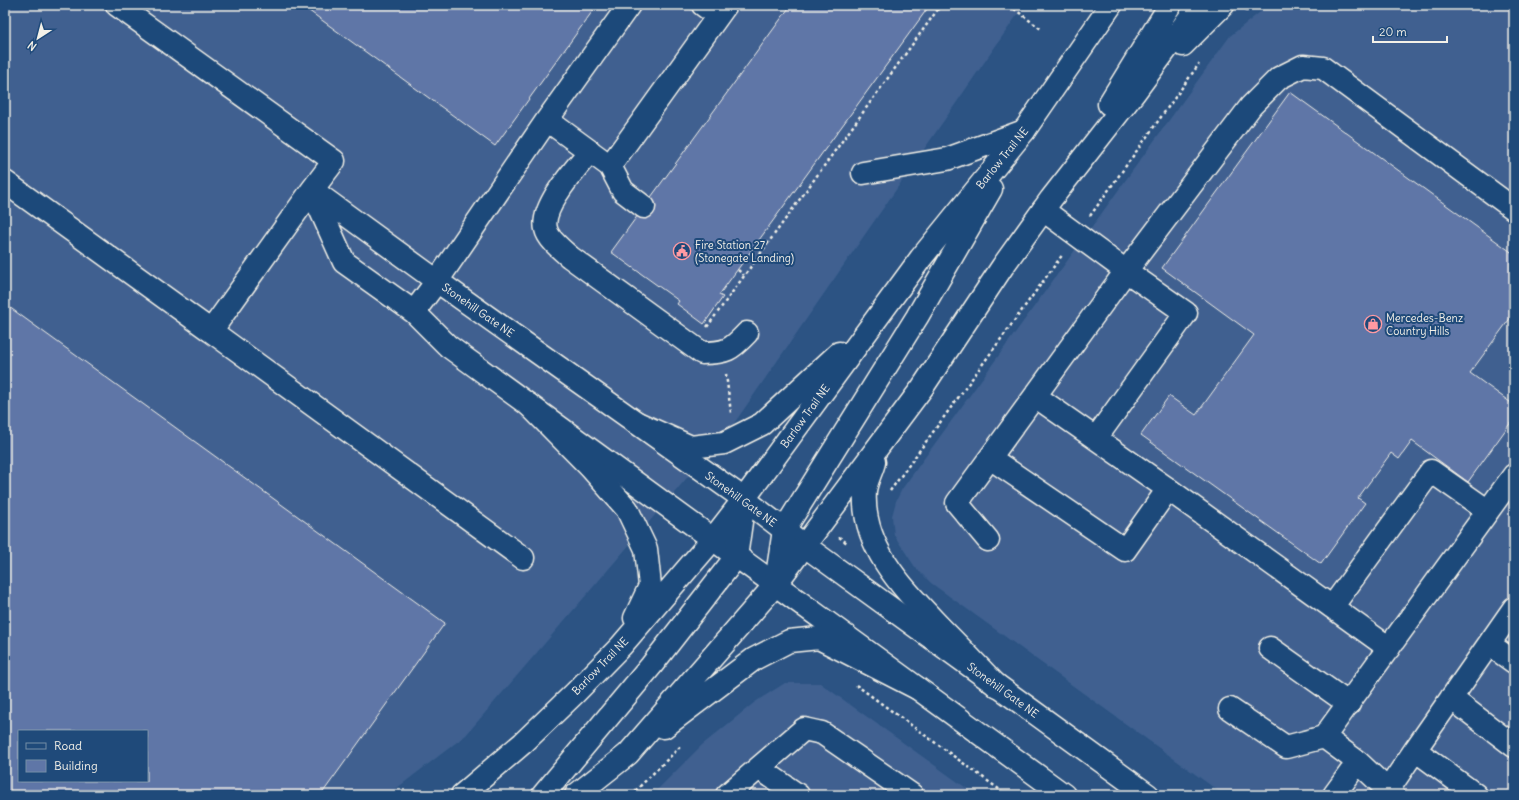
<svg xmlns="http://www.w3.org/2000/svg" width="1519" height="800" font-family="Delius,sans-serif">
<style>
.built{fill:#3f6190;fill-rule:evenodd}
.building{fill:#5f76a7;stroke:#f4f1e8;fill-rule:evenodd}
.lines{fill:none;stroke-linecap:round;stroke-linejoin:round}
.minor-casing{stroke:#f4f1e8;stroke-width:25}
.major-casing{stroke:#f4f1e8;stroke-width:25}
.path{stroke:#f4f1e8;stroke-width:2.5;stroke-dasharray:3 3;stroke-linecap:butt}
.minor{stroke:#1f4a7a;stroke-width:22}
.major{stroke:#1f4a7a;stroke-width:22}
.labels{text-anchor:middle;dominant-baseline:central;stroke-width:4;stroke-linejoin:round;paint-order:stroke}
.street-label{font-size:11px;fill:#f4f1e8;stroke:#1f4a7a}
.poi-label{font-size:11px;fill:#f4f1e8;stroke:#1f4a7a;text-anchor:start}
</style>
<rect width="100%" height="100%" fill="#2c5383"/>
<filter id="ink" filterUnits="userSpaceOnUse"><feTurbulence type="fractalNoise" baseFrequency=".025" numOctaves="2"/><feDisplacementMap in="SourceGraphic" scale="8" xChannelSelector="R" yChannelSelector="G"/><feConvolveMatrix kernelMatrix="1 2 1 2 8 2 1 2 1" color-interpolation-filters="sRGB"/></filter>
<g filter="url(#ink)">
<!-- built -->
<path class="built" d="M5 5H1024L735 422 466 735 388 795H5ZM19 731H147V781H19Z
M1269 5H1514V795H1224L931 583 915 567 894 535 892 516 896 501 902 489 1230 36Z
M785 683H820L976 795H652L702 745 755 702Z"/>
<!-- building -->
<path class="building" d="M301 5H597L495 146Z
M791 5H930L719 295 723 297 704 324 677 304 679 301 611 252Z
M1290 92 1514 254V313L1470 373 1514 405V418L1468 482 1412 441 1399 459 1391 453 1358 498 1365 503 1321 564 1141 435 1169 396 1196 415 1254 335 1162 268Z
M5 304 445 623 321 795H5ZM19 731H147V781H19Z"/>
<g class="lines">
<defs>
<path id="minor" d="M117 5 334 161 312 190 437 281 547 120 629 5
M703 5 718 16
M547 120 610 166 623 191 644 207
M590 151C576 168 540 207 546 229 548 239 562 250 570 257L702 353C726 353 731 350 747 333
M610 166 726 5
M863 173 947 159 1024 131
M5 182 211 331 312 190
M312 191 344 262 414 312
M1043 210 1126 271 1251 106 1279 78 1303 66 1323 68 1514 209
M211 331 523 558
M990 458 1125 550 1168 489 1035 396
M1168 489 1389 648
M988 540 957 503 1126 271 1186 313 1096 438
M1332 607 1431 471 1488 511
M1489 644 1514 662
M1270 648 1349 704
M1451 698 1514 746
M1230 709 1286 747 1324 737
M1358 762 1393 795
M759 768 798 795
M1388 790 1415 750
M727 795 804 729 822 733 912 795
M1064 795 448 346 414 312 437 281 744 499 805 546 1148 795
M1334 795 1358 762 1324 737 1514 475
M1476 795 1415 750 1514 608"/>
<path id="major" d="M1183 45 1223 5
M1109 104 1170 5
M529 405 590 467 627 509 646 549 650 586 635 618
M635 422 691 447 724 443 762 424 839 353
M874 462C872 471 866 481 865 491 861 548 905 590 941 628 960 647 979 667 998 687
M776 582 784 530 917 317 991 189
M664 727 754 659 789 641 819 638 917 688
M462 795 523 743 575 693 621 646 713 539 744 499 921 258 1024 131 1111 5
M543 795 651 666 736 557 744 501
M576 795 628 754 775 585 922 388 1003 266 1051 199 1134 93 1199 5"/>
</defs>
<!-- minor casing -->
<use href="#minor" class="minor-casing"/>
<!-- major casing -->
<use href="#major" class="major-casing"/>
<!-- path -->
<path class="path" d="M1009 5 1041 29
M1246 11 1253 5
M1090 216 1199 64
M738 270 744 275
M707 327 941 5
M726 374 731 413
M890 491 1063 254
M839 537 847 543
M856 685 1007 795
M631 795 682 745"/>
<!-- minor -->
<use href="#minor" class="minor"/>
<!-- major -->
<use href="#major" class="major"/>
</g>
</g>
<!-- icons -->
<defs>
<symbol id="civic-ring" viewBox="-11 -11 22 22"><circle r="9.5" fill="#1f4a7a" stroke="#ff9aa2" stroke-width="1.5"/><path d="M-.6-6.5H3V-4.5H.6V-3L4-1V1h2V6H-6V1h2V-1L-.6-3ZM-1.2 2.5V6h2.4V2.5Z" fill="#ff9aa2"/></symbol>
<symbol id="shop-ring" viewBox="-11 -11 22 22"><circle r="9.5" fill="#1f4a7a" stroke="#ff9aa2" stroke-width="1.5"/><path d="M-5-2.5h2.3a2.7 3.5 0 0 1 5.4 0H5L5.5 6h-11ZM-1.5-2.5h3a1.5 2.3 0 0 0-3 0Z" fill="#ff9aa2"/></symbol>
</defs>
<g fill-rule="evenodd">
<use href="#civic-ring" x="672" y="241" width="20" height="20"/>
<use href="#shop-ring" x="1363" y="314" width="20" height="20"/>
</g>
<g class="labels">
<!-- street labels -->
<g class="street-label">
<text transform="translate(1002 158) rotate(-51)">Barlow Trail NE</text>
<text transform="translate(478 310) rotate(35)">Stonehill Gate NE</text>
<text transform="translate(805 416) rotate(-54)">Barlow Trail NE</text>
<text transform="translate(741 499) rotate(36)">Stonehill Gate NE</text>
<text transform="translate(600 666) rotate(-46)">Barlow Trail NE</text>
<text transform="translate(1003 690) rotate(36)">Stonehill Gate NE</text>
</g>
<!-- poi labels -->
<g class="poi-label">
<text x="695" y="245">Fire Station 27<tspan x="695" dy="13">(Stonegate Landing)</tspan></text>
<text x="1386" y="318">Mercedes-Benz<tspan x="1386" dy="13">Country Hills</tspan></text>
</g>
</g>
<!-- margin -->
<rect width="1519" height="800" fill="none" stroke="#1f4a7a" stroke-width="20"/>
<rect x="10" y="10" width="1499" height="780" fill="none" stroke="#f4f1e8" stroke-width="1.5" filter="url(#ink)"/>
<!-- legend -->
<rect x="18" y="730" width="130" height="52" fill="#1f4a7a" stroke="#748da6"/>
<rect x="26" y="743" width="20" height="6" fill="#1f4a7a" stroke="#748da6"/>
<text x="54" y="750" font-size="12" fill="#f4f1e8">Road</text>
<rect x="26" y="760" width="20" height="12" fill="#5f76a7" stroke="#748da6"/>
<text x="54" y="770" font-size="12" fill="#f4f1e8">Building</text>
<!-- north arrow -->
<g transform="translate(38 38) rotate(216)" stroke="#1f4a7a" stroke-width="3" paint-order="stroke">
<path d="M0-3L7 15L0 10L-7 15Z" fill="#f4f1e8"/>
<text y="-6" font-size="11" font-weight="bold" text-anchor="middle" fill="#f4f1e8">N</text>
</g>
<!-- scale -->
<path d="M1373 36v6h74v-6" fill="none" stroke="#f4f1e8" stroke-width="2"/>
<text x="1379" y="36" font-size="12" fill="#f4f1e8" stroke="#1f4a7a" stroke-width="3" paint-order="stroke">20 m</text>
</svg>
